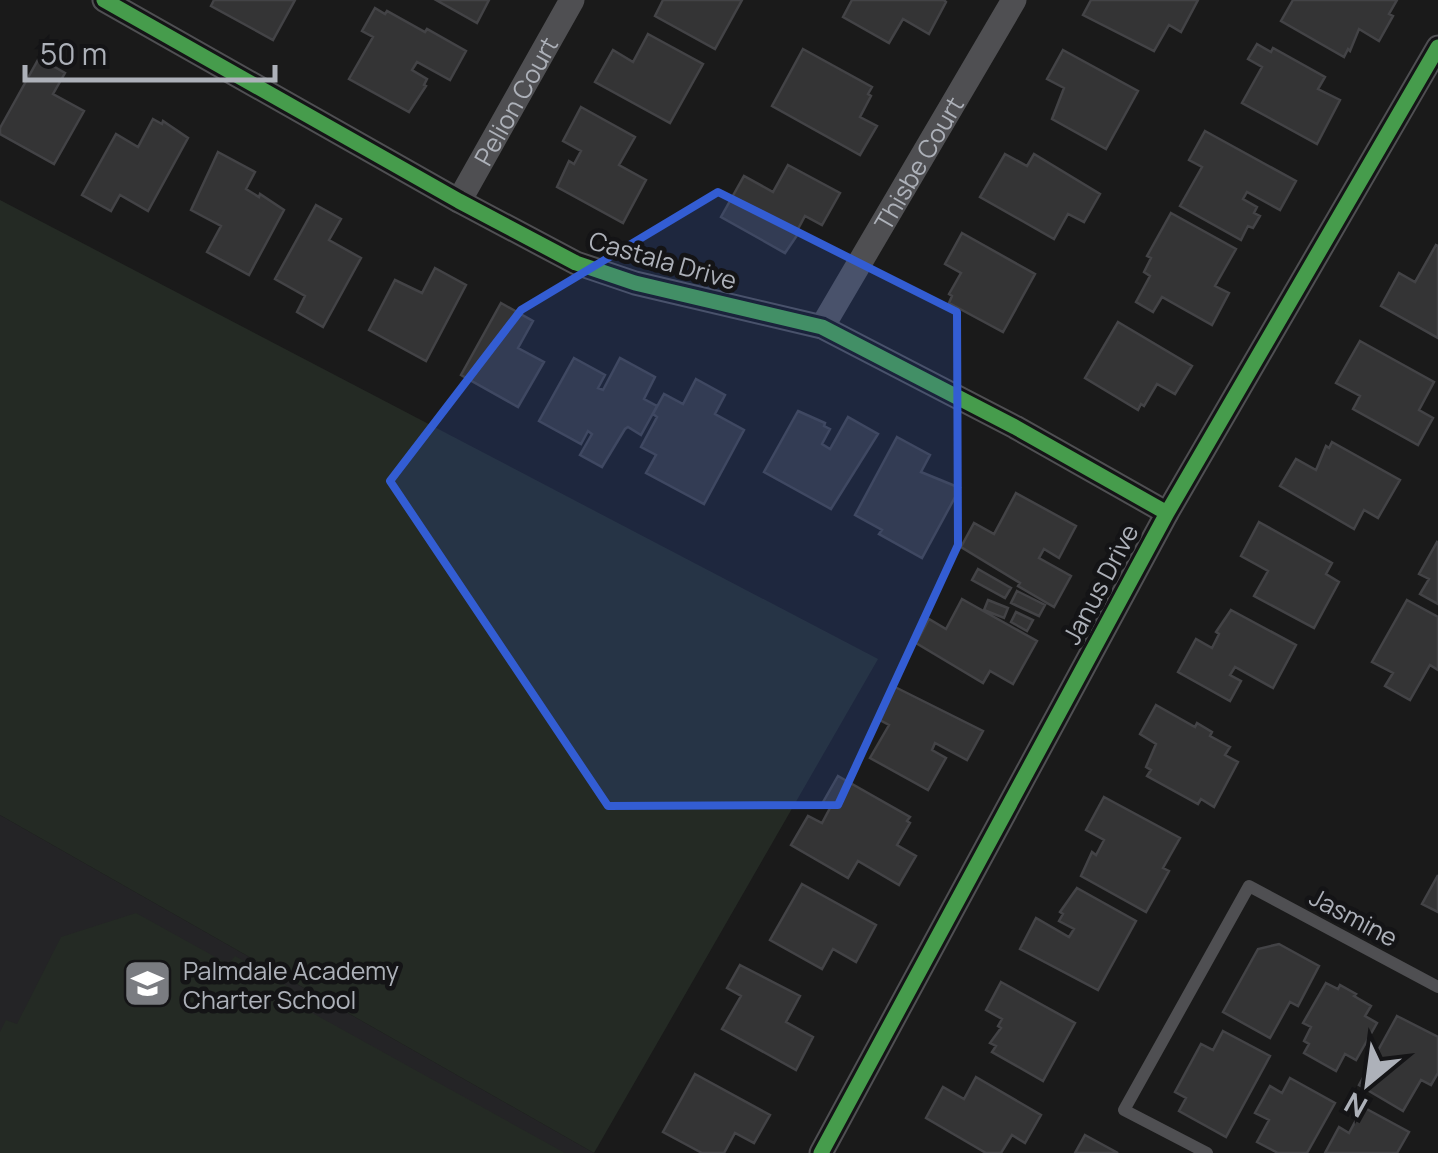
<svg xmlns="http://www.w3.org/2000/svg" width="1438" height="1153" font-family="Manrope,sans-serif">
<style>
.built{fill:#242426}
.green{fill:#242a24}
.building{fill:#343435;stroke:#434346;stroke-width:2.5}
.lines{fill:none;stroke-linecap:round;stroke-linejoin:round}
.lane{stroke:#4f4f52;stroke-width:12}
.street{stroke:#4f4f52;stroke-width:25}
.cycleway-casing{stroke:#141416;stroke-width:21}
.cycleway{stroke:#469c4c;stroke-width:15}
.marked{fill:#335dd3;fill-opacity:0.2;stroke:#335dd3;stroke-width:8;stroke-linejoin:round}
.labels{text-anchor:middle;dominant-baseline:central;stroke-width:9;stroke-linejoin:round;paint-order:stroke}
.street-label{font-size:25px;fill:#adb1b9;stroke:#141416}
.poi-label{font-size:25px;fill:#adb1b9;stroke:#141416;text-anchor:start}
</style>
<rect width="100%" height="100%" fill="#1a1a1a"/>
<!-- built -->
<path class="built" d="M0 815 594 1153H0Z"/>
<!-- green -->
<path class="green" d="M0 200 878 659 594 1153 0 815Z
M136 913 228 964 235 956 294 990 289 1000 565 1153H0V1032L6 1020 17 1024 61 937Z"/>
<!-- building -->
<path class="building" d="M214 0H295L273 40 211 6Z
M436 0H489L477 23Z
M663 0H742L715 49 655 16Z
M852 0H944L946 2 929 34 903 19 889 43 843 17Z
M1091 0H1198L1181 32 1169 25 1154 51 1083 15Z
M1293 0H1397L1389 14 1393 16 1379 41 1359 29 1350 51 1348 49 1344 57 1281 21Z
M375 8 385 14 387 11 425 32 427 29 466 51 450 80 417 62 412 70 427 79 424 85 426 86 409 112 349 79 373 37 362 31Z
M648 34 703 64 670 123 595 82 613 50 633 62Z
M1257 44 1271 52 1273 48 1325 77 1318 89 1340 100 1317 144 1242 103 1262 67 1248 59Z
M803 49 872 87 868 94 871 96 860 117 877 126 860 155 772 106Z
M1063 50 1138 91 1106 149 1052 119 1064 88 1047 79Z
M39 58 65 73 53 94 84 111 54 164 0 134V128Z
M581 107 635 137 619 165 646 180 623 223 557 187 569 161 574 164 581 151 563 141Z
M153 119 162 124 163 121 188 138 148 211 120 195 111 211 82 195 116 134 138 147Z
M1205 131 1296 181 1280 210 1247 192 1243 199 1257 207 1254 213 1260 216 1253 228 1248 226 1241 240 1180 206 1202 167 1189 160Z
M218 152 255 172 246 189 259 197 260 194 284 210 249 275 207 252 221 226 191 210Z
M1005 154 1027 166 1034 154 1100 194 1084 222 1068 214 1054 239 980 197Z
M788 165 840 193 822 225 805 216 798 229 800 231 785 253 721 217 744 176 773 192Z
M316 205 341 219 329 240 361 258 323 327 297 312 305 296 275 279Z
M1171 213 1236 249 1215 286 1229 293 1212 325 1162 297 1153 312 1136 302 1150 276 1144 272 1151 258 1147 256Z
M962 233 1035 274 1003 332 949 303 952 296 949 294 961 273 945 264Z
M1436 245 1438 246V338L1381 306 1399 273 1415 282Z
M435 268 466 285 426 361 369 330 395 280 422 293Z
M501 303 533 321 518 348 544 362 518 407 461 375Z
M1118 322 1192 366 1175 394 1157 384 1144 406 1141 404 1138 410 1085 378Z
M1360 341 1434 382 1419 410 1433 418 1418 445 1353 409 1360 396 1336 383Z
M574 358 605 375 598 388 603 390 620 358 655 377 644 399 657 406 641 435 628 427 625 429 602 467 580 455 592 434 588 431 581 444 539 421Z
M696 379 725 395 715 414 744 430 704 504 646 473 656 455 641 447 657 417 653 414 664 394 683 404Z
M798 411 825 423 824 426 830 429 822 444 830 449 848 417 878 434 831 509 764 472Z
M897 437 930 455 921 472 960 488 922 558 879 534 882 530 855 515Z
M1332 442 1400 480 1378 518 1364 510 1354 529 1280 486 1296 459 1316 470 1326 446 1329 448Z
M1016 493 1076 526 1059 558 1044 549 1039 558 1071 576 1054 607 1018 586 1020 583 961 547 974 523 994 534Z
M1259 522 1332 563 1326 574 1339 582 1314 628 1254 596 1268 571 1241 556Z
M1437 542 1438 543V604L1420 594 1429 579 1419 574Z
M978 569 1011 588 1005 598 972 580Z
M1017 591 1045 605 1039 616 1011 603Z
M962 599 1037 641 1013 684 990 671 983 683 916 643 929 619 946 629Z
M988 600 1008 608 1004 618 984 610Z
M1407 600 1438 617V670L1430 665 1410 700 1385 686 1393 673 1372 662Z
M1231 610 1296 645 1273 688 1235 667 1230 675 1241 681 1230 701 1178 672 1196 639 1212 648 1219 634 1216 632Z
M1016 612 1033 620 1027 631 1011 622Z
M893 686 983 731 967 760 935 743 932 750 946 758 928 790 870 758 889 725 876 718Z
M1156 705 1195 727 1197 723 1212 732 1210 736 1230 747 1225 755 1238 762 1214 807 1201 799 1198 804 1147 776 1151 770 1146 767 1156 744 1140 734Z
M838 776 910 817 907 821 910 823 897 845 916 856 899 885 858 861 848 878 791 845 808 816 822 823 830 808 822 804Z
M1104 797 1180 838 1163 868 1169 871 1146 912 1081 876 1092 852 1096 855 1104 840 1086 830Z
M1438 875V912L1422 904Z
M802 884 876 925 856 962 833 949 822 969 770 940Z
M1077 888 1136 921 1098 990 1020 949 1036 918 1069 937 1074 929 1059 921 1063 914 1060 912Z
M1279 944 1319 966 1298 1006 1290 1002 1270 1038 1223 1012 1258 949Z
M740 965 800 996 786 1022 813 1037 796 1070 722 1029 741 996 727 988Z
M1001 982 1075 1023 1043 1081 992 1052 996 1046 990 1043 1001 1028 998 1026 1002 1019 986 1010Z
M1326 983 1338 989 1340 985 1356 994 1354 996 1371 1006 1365 1016 1377 1023 1356 1060 1345 1054 1336 1071 1304 1053 1309 1044 1304 1041 1311 1027 1303 1023Z
M1397 1016 1438 1037V1073L1431 1085 1421 1080 1403 1111 1359 1085Z
M1223 1031 1270 1056 1226 1137 1179 1111 1186 1098 1175 1092 1201 1044 1213 1050Z
M695 1074 770 1115 754 1143 735 1133 724 1153H702L663 1132Z
M976 1077 1041 1115 1025 1143 1012 1135 1001 1153H986L926 1118 943 1087 964 1099Z
M1290 1078 1335 1103 1307 1153H1278L1257 1142 1269 1120 1255 1113 1270 1086 1282 1093Z
M1363 1107 1409 1132 1397 1153H1325L1339 1127 1349 1133Z
M1085 1135 1118 1153H1075Z"/>
<g class="lines">
<!-- lane -->
<path class="lane" d="M1207 1153 1124 1110 1249 886 1438 987"/>
<!-- street -->
<g class="street">
<path d="M104 0 459 201 576 263 635 283 822 327 1015 427 1167 513"/>
<path id="s1" d="M459 201 572 0"/>
<path id="s2" d="M822 327 1014 0"/>
<path d="M821 1153 1167 513 1438 47"/>
</g>
<defs>
<path id="cycleway" d="M104 0 459 201 576 263 635 283 822 327 1015 427 1167 513
M821 1153 1167 513 1438 47"/>
</defs>
<!-- cycleway casing -->
<use href="#cycleway" class="cycleway-casing"/>
<!-- cycleway -->
<use href="#cycleway" class="cycleway"/>
</g>
<!-- marked area -->
<path class="marked" d="M718 192 957 312 958 545 838 805 608 806 390 481 521 310Z"/>
<!-- icons -->
<defs>
<symbol id="school-square" viewBox="-11 -11 22 22"><rect x="-9" y="-9" width="18" height="18" rx="4" fill="#7a7c81" stroke="#141416"/><path d="M0-5L7-2L0 1L-7-2ZM-4 1L0 2.5L4 1V4Q0 6-4 4Z" fill="#fff"/></symbol>
</defs>
<g fill-rule="evenodd">
<use href="#school-square" x="120" y="956" width="55" height="55"/>
</g>
<g class="labels">
<!-- street labels -->
<g class="street-label">
<text stroke="none"><textPath href="#s1" startOffset="115">Pelion Court</textPath></text>
<text stroke="none"><textPath href="#s2" startOffset="190">Thisbe Court</textPath></text>
<text transform="translate(663 260) rotate(16)">Castala Drive</text>
<text transform="translate(1100 584) rotate(-62)">Janus Drive</text>
<text transform="translate(1354 917) rotate(28)">Jasmine</text>
</g>
<!-- poi labels -->
<g class="poi-label">
<text x="183" y="970">Palmdale Academy<tspan x="183" dy="29">Charter School</tspan></text>
</g>
</g>
<!-- north arrow -->
<g transform="translate(1368 1083) rotate(209)" stroke="#141416" stroke-width="8" paint-order="stroke">
<path d="M0-8L18 38L0 25L-18 38Z" fill="#adb1b9"/>
<text y="-15" font-size="28" font-weight="bold" text-anchor="middle" fill="#adb1b9">N</text>
</g>
<!-- scale -->
<path d="M25 65v15h250v-15" fill="none" stroke="#adb1b9" stroke-width="5"/>
<text x="40" y="65" font-size="30" fill="#adb1b9" stroke="#141416" stroke-width="8" paint-order="stroke">50 m</text>
</svg>
